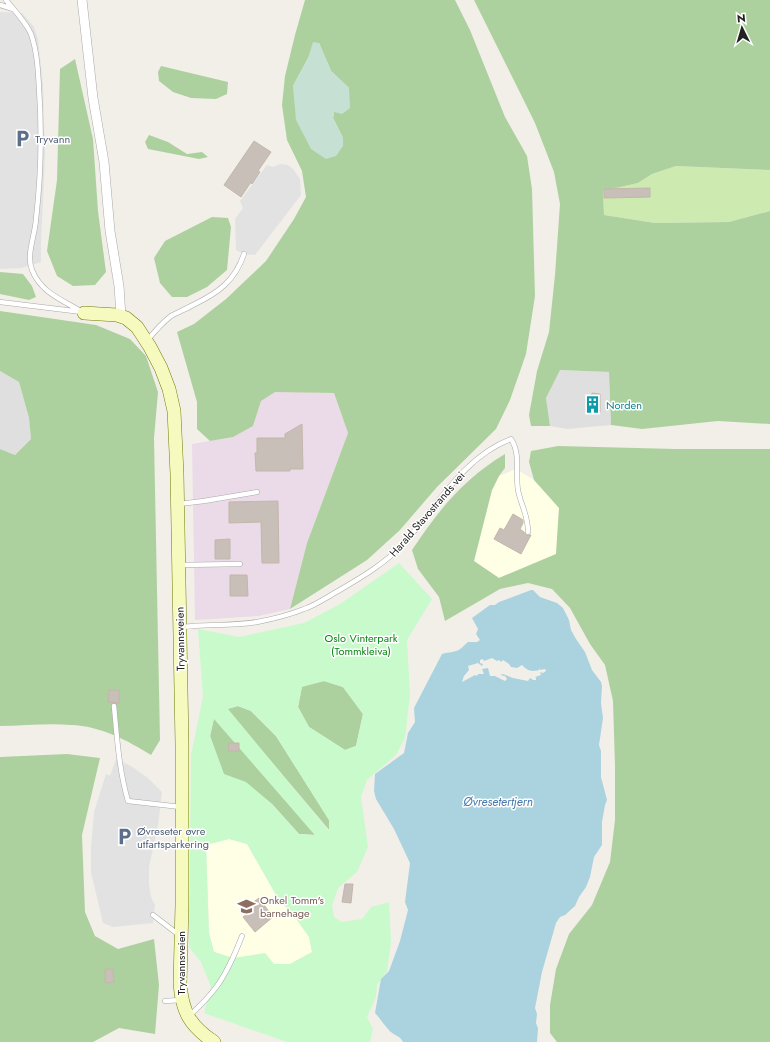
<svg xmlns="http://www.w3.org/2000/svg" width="770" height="1042" font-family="Jost,sans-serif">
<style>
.residential{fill:#e0dfdf}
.industrial{fill:#ebdbe8}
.education{fill:#ffffe5}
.grass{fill:#cdebb0}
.forest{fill:#add19e;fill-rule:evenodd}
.wetland{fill:#c6e0d4}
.park{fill:#c8facc;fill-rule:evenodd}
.parking{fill:#e2e2e2}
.water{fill:#aad3df;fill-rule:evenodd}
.building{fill:#c7bfb8;stroke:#c4b6ab}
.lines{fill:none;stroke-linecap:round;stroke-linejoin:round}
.lane-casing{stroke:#a9a9a9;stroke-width:5.5}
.street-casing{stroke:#a9a9a9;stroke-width:10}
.secondary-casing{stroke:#707d05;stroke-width:14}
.lane{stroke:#fff;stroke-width:4.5}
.street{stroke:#fff;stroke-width:9}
.secondary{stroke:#f7fabf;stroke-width:13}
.labels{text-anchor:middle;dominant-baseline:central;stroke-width:3;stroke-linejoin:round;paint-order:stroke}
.service-label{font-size:11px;fill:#4e5e75;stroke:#fff;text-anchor:start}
.culture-label{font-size:11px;fill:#0d838f;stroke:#fff;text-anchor:start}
.street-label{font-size:11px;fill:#222;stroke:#fff}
.park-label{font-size:11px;fill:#0c8416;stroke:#fff}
.education-label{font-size:11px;fill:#785e54;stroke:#fff;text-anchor:start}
.water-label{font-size:12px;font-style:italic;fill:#4a7aab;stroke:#fff}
</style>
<rect width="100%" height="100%" fill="#f2efe9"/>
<!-- residential -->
<path class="residential" d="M559 370 609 372 611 425 567 429 550 426 546 398Z
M0 371 19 382 29 418 31 439 15 455 0 449Z"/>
<!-- industrial -->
<path class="industrial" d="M275 391 334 393 348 433 307 543 290 609 259 616 195 620 192 444 232 437 253 426 261 401Z"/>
<!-- education -->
<path class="education" d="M516 469 534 480 559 508 556 554 499 578 474 561 492 490 499 476Z
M229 839 247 844 279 900 292 913 309 936 312 952 290 964H274L233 958 214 952 209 933 206 845Z"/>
<!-- grass -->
<path class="grass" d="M676 166 770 170V211L729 222 655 223 604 215 603 191 638 183 652 174Z"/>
<!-- forest -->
<path class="forest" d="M305 0H455L470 30 505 117 527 156 532 189 535 296 526 354 510 400 496 429 437 487 400 530 367 560 290 609 307 543 348 433 334 393 275 392 261 401 253 426 233 437 210 441 197 429V402L177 332 194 324 226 299 266 261 294 219 306 197 302 171 287 140 282 105 285 76 295 35ZM319 43 331 71 349 88 334 112 333 118 343 138 293 86 308 58Z
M474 0H770V170L676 166 652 174 638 183 603 191 604 215 655 223 729 222 770 211V424L718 421 642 429 611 425 609 372 560 370 546 398 550 426H531L529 415 537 371 549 332 555 275 560 204 554 172 535 123Z
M75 59 93 139 98 211 106 272 95 285 73 286 57 276 47 251 57 180 60 69Z
M161 66 228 82 227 94 216 99 191 98 173 92 159 81 158 72Z
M149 135 168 142 187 154 202 152 208 157 199 159 148 149 145 142Z
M212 217 228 218 231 227 227 270 207 287 187 297H172L160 283 154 258 165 241Z
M0 272 23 274 32 286 36 297 29 300 0 294Z
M0 311 96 325 130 339 146 356 158 392 154 438 160 740 151 755C127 740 100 726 71 725 48 723 23 726 0 726V449L15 455 31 439 29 418 19 382 0 371Z
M558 446 676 449H770V1042H557L550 1033V1005L556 969 569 934 592 905 610 862 615 820V766L613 701 605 665 590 644 570 608 552 589 528 583 500 589 445 621 439 597 418 569 412 550C438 511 463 479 505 454V468L499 476 492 490 474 561 499 578 556 554 559 508 534 480 529 462 531 451Z
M324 681 343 687 363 714 356 746 345 750 309 727 298 707 302 686Z
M238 706 251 711 276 736 329 820 330 831 227 709Z
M214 718 315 835 299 834 272 804 246 783 224 775 210 736Z
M67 754 100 758 82 835 85 912 95 936 118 949 154 939 159 985 155 1034 119 1028 93 1042H0V757Z"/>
<!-- wetland -->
<path class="wetland" d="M313 42 319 43 331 71 349 88 350 108 342 114 334 112 333 118 343 138V146L336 156 326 159 311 149 296 120 293 86 308 58Z"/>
<!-- park -->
<path class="park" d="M399 563 432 599 407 640 410 695 405 738 396 755 367 780 361 797 368 847 357 872 338 888 332 906 334 917 342 922 362 919 371 907 389 902 391 942 387 971 377 985 376 997 367 1017 373 1029 370 1042H287L204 1013 211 987 201 962 189 947 191 755 203 697 198 629 239 637 304 623 340 604ZM324 681 343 687 363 714 356 746 345 750 309 727 298 707 302 687ZM238 706 251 711 276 736 329 820V831L228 709ZM214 719 315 835 299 834 272 804 246 782 224 774 210 736ZM229 839 247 844 279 900 292 913 309 937 312 952 290 964H274L265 953 233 958 214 952 209 933 206 845Z"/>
<!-- parking -->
<path class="parking" d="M0 12 22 13 34 27 38 39 43 85 45 157 41 241V262L21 268 0 269Z
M280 164 288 165 293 169 300 179 301 195 255 255 244 254 236 250 235 219 243 208 240 201 267 165 273 167Z
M116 759 131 766 148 778 162 792 158 825 149 867V884L151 897 155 905 153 923 113 927 103 923 91 872V848L94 812 106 774 110 776Z"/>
<!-- water -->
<path class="water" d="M531 590H533L540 597 557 603 563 608 569 620 571 630 576 639 585 652 592 670 601 682 602 686 601 703 603 718 599 745 601 751V777L607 800 605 805 602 822V845L594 857 590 877 586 887 579 897 575 906 565 915 560 917 556 923 542 972 535 1008 537 1014 536 1023 538 1028 537 1042H403C400 1035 392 1035 388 1029 383 1024 380 1018 375 1013L381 979 389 971 400 941 408 910 405 902 410 863 394 829 376 799 374 791 375 774 404 753 408 733 415 722 414 708 442 654C447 652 451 653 456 651 461 650 464 645 468 642H477L480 640 476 634 478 629 472 618 490 605H495L499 602ZM492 658 497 661 499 660 501 662 503 660 509 664 511 667 517 668 522 665C528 671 531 672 539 670L540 668V670L545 669 546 671 543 673 540 672 541 675 535 677 536 678V680H533L532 679 530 678 528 681 513 678 503 674 500 675 505 676 507 679 505 681 495 676H490L488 668 482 669 484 674H478L477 676 475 675 462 682 464 676 469 670 468 666 478 663 482 666 483 664 480 663V660L483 659 484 661Z"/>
<!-- building -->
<path class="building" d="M254 141 271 152 258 171 260 172 252 184 251 182 241 197 224 185Z
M650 188V197L604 198V189Z
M592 393 600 394V412H586V397L591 398Z
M302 424 303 469H290V471H256L255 453H257V438H285V434Z
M278 501 279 563H262L261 522 229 523V502Z
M513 514 523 520V523L520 529 524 532 526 535H531L521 554 494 539 500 528 504 530Z
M230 539V559H215V540Z
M230 575H247L248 596H230Z
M109 690H119V703L108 702Z
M229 743H239V751H228Z
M345 884H353L351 903 342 902Z
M259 898 273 917 255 932 243 917 251 911 248 906Z
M105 969H113L114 982 105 983Z"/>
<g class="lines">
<defs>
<path id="lane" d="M6 0C14 10 26 22 31 34 37 51 38 70 39 88 42 132 41 176 36 219 35 236 26 254 32 270 41 293 63 300 82 312
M0 5 13 9
M0 302 82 312
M147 341C154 332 162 323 171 316 178 312 186 309 193 305 218 293 235 281 244 254
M179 504 204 501 257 492
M181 565 240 564
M182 627C207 624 232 626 257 622 273 619 289 615 304 609 316 605 327 597 338 591 362 577 386 563 404 543 437 507 463 457 511 439 521 454 515 472 518 490 521 506 528 514 528 532
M114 706C117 738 119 770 128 801L181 807
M153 915 179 935
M165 1001 181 1000
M189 1016C199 1007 209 997 217 986 228 971 235 954 242 936"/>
<path id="street" d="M82 0 93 98 104 162 110 231 119 286 121 316"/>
<path id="secondary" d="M84 313 117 315 126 318 137 327 150 347 161 368 169 389 174 411 177 474 182 744V905L180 983C182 1012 190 1026 214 1042"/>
</defs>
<!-- lane casing -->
<use href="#lane" class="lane-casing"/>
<!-- street casing -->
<use href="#street" class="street-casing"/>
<!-- secondary casing -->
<use href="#secondary" class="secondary-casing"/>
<!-- lane -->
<use href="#lane" class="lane"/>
<!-- street -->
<use href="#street" class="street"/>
<!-- secondary -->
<use href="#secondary" class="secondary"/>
</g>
<!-- icons -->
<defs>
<symbol id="parking-bare" viewBox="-9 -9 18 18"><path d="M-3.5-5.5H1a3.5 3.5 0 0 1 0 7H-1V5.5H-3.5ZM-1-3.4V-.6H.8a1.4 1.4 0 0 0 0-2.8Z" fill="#5c6f8a" stroke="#fff" stroke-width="2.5" paint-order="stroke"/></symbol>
<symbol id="building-bare" viewBox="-9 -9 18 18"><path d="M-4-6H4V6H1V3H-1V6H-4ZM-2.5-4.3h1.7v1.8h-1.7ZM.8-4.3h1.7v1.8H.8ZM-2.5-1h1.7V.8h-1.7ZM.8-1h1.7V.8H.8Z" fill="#0f9aa8" stroke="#fff" stroke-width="2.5" paint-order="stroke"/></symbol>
<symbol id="school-bare" viewBox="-9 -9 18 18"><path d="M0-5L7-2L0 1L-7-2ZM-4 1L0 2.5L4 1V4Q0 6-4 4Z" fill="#8d6e63" stroke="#fff" stroke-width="2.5" paint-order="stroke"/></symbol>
</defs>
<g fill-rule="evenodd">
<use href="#parking-bare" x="10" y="126" width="25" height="25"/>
<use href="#building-bare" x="580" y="392" width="25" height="25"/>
<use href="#parking-bare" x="112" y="824" width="25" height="25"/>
<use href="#school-bare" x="234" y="894" width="25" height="25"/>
</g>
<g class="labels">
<!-- service labels -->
<g class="service-label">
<text x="35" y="139">Tryvann</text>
<text x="137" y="831">Øvreseter øvre<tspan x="137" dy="13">utfartsparkering</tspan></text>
</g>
<!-- culture labels -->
<g class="culture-label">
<text x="606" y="405">Norden</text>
</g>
<!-- street labels -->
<g class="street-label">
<text transform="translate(427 514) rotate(-49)">Harald Stavostrands vei</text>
<text transform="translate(180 639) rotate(-91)">Tryvannsveien</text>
<text transform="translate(181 963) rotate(-90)">Tryvannsveien</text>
</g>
<!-- park labels -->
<g class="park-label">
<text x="361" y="638">Oslo Vinterpark<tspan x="361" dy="13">(Tommkleiva)</tspan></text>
</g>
<!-- education labels -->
<g class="education-label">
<text x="260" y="900">Onkel Tomm's<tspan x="260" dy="13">barnehage</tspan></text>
</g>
<!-- water labels -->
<g class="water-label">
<text x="498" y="802">Øvresetertjern</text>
</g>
</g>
<!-- north arrow -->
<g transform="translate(742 28) rotate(355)" stroke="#ffffff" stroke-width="3" paint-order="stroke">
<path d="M0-3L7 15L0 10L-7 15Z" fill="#222222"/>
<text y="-6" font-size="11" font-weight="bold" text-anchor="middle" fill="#222222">N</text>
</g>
</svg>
